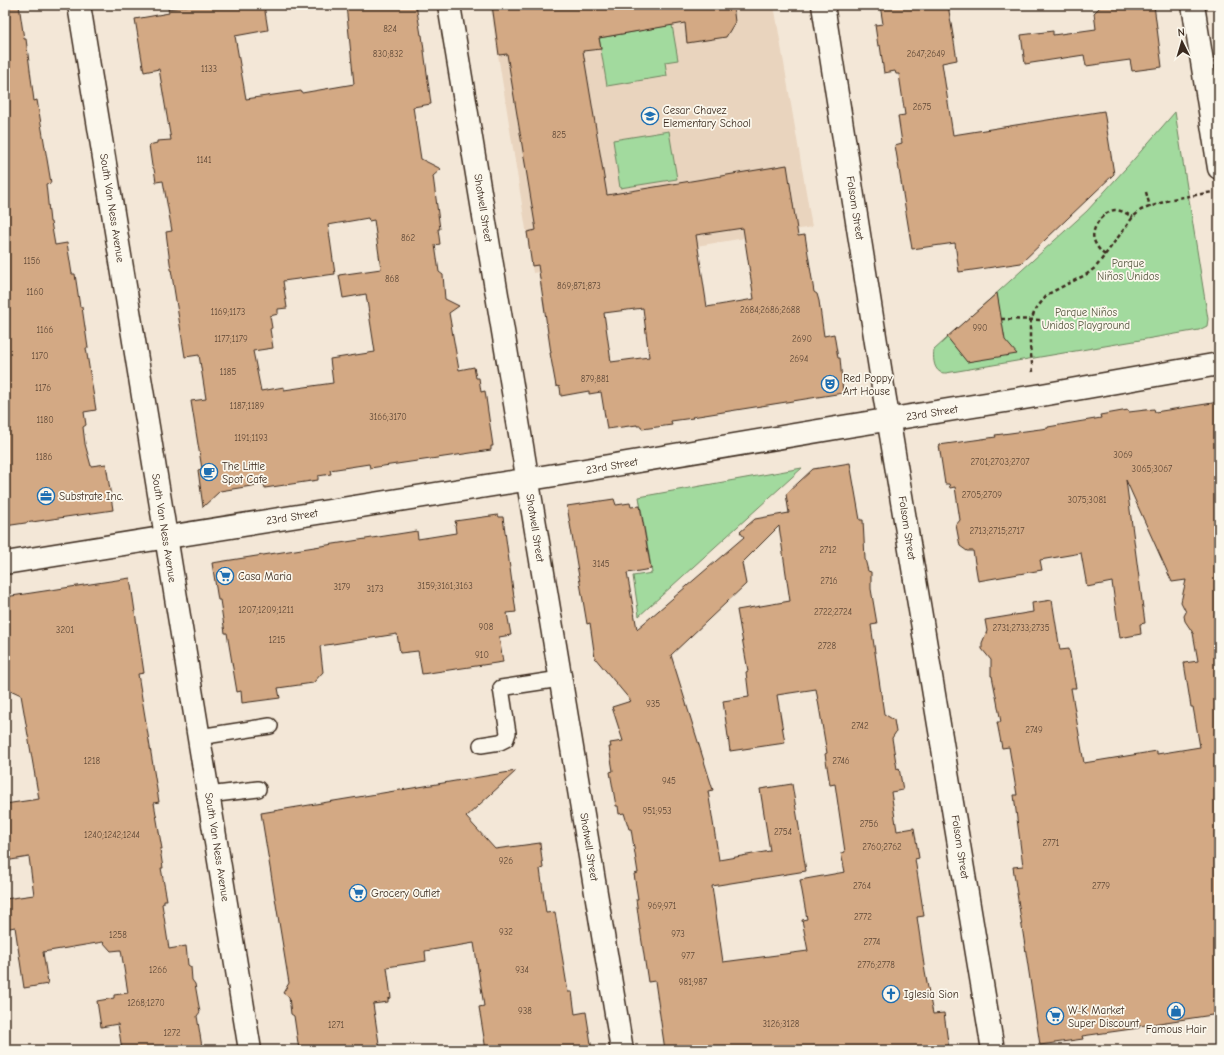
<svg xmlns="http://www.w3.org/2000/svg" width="1224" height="1055" font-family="'Comic Neue',sans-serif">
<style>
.built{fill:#e9d4be}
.green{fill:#a2da9e;stroke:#6e825e}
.building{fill:#d3a984;stroke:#3b2a1e;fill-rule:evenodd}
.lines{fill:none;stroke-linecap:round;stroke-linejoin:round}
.service-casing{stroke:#3b2a1e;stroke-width:18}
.minor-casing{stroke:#3b2a1e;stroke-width:25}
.tertiary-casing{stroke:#3b2a1e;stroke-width:25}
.secondary-casing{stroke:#3b2a1e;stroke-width:25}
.path{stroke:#3b2a1e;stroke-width:2.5;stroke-dasharray:4 3;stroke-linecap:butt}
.service{stroke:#fbf7ec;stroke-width:15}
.minor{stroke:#fbf7ec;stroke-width:22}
.tertiary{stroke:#fbf7ec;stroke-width:22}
.secondary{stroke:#fbf7ec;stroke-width:22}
.labels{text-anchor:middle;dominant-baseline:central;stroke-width:3.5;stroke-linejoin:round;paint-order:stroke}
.number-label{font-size:9px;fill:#614a38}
.poi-label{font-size:11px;fill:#3b2a1e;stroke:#fbf7ec;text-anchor:start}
.street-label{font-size:11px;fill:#3b2a1e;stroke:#fbf7ec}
.park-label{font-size:11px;fill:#55563e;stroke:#fbf7ec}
</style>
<rect width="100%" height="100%" fill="#f3e7d7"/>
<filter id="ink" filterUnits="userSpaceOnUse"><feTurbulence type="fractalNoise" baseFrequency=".025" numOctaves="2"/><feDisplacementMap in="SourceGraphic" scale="8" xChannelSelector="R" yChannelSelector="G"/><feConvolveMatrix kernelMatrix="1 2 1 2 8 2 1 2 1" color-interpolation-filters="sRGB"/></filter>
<g filter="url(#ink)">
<!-- built -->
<path class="built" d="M490 5H774L812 227 533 273Z"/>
<!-- green -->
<path class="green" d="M672 25 678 60 665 62 667 76 607 86 599 38Z
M1175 112 1208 319 1207 326 1199 330 946 373C944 373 942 373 940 372 933 368 933 356 934 350L1087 211 1135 158Z
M669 131 677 179 620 188 613 140Z
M802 468 639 616 633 576 652 573 639 497Z"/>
<!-- building -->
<path class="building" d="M5 5H19L24 39H26L34 101 37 100 51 183 46 184 50 222H51L55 245 67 243 72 274H75L80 307H82L88 348H86L96 410 84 412 86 425 83 427 85 444 91 466 106 464 113 510 5 526Z
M192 5H264L268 30 235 36 246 99 301 91 302 93 354 84 346 5H416L421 35H422L431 104 413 107 421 159 441 169 433 176 440 229H438L440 244 435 245 439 272 443 275 445 299 459 306 449 313 459 370 474 367 476 378H479L481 392 485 391 493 446H491V450L370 468 369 464 330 470 331 474 318 476V480L265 488 264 484 220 491 203 507 198 470 202 469 191 401 206 399 199 355 185 357 170 263 166 232 172 231 163 181 156 182 154 169 152 166 149 145 157 143V141L171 140 159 69 144 72 135 19 169 13 168 9ZM368 218 369 221 374 220 381 269 339 275 343 298 366 294 375 352 330 359 333 383 284 390V387L261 391 253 351 273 348 270 329 272 328 270 316 278 314V309L287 308 283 281 335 274 328 225Z
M492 5H733L735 22 726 37 687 43 685 23 599 38 601 49 583 51 607 195 787 165 798 236 805 235 814 292 817 294 819 301 824 336 834 334 838 358H840L843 393 692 417 693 418 671 421 672 425 642 429 641 426H637V425L607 429 601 392 589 394V391L561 396 560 387 556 386 550 353H551L538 265 532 266 527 232 536 230 507 54 499 55ZM743 228 754 299 707 307 696 235ZM643 308 649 357 611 362 604 313Z
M880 5H948L957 60 942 63 953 135 1104 111 1114 174 1021 263 959 272 955 243 912 249 895 145 902 143 898 116 905 115 899 74H896L895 71 884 73 880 45 878 46 875 25 883 24Z
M1102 5H1154L1162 67 1132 71 1130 60 1086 66 1084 55 1025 64 1021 35 1053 31V35L1096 29 1094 13Z
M997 293 1005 340 1017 354 967 362 947 337Z
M1219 402V1014L1139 1026V1028L1082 1036 1083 1039 1040 1045 1013 867 1023 866 1014 795H1017L1009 747 1002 748 997 722H1001L992 676H991V660L982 649V643L987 631 985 620 1033 612 1032 603 1052 600 1060 650 1069 649 1076 688H1071L1084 763 1157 751V754L1200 747 1193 707H1191L1184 663 1198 661 1193 633 1185 621 1184 616 1186 612 1181 602 1186 580 1172 582 1126 480 1145 623 1140 624 1141 634 1120 638 1112 582 1087 587 1081 553 1040 560 1042 570 978 581 973 551H967L960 546 956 525 960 520 955 487 950 488 949 484H945L939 445 996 437 995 435 1048 428V427L1101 418 1100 415 1128 410 1129 412 1154 409 1155 412Z
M850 463 860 520H863L865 559 868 571 871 572V589L877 624 871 625 884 714 894 720 896 732 892 738 897 769 899 768 903 790 891 792 897 831 914 828 919 858 915 859 924 916 917 917 925 972 933 1014 944 1013 949 1050H665L655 981 648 982 640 929 636 899H638L634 874 638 873 631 829H629L624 813 619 814 618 806H616L610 772 613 771 609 747H611L610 743 623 741 612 707 631 701 595 658 590 623 587 624 567 506 614 499 616 505 630 503 631 507 640 506 651 569 627 573 637 629 744 537 740 532 755 519 789 513 786 494 813 469ZM779 526 790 601 737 610 748 671 746 672 749 697 723 701 730 751 785 743 777 695 816 689 827 753 825 754 830 785 835 784 845 852 841 853 845 872 800 880 807 919 802 920 808 951 723 962 712 886 806 871 792 784 760 789 770 851 719 860 708 791 713 790 671 655 746 584 742 563Z
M498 515 499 517H503L516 612 507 613 511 635 499 637 503 662 422 674 418 651 400 653 397 634 378 637 320 646 323 672 313 683 278 688 280 698 242 703 241 691 237 692 227 633H225L220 600H218L212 563 417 531 418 539 456 533 455 525 456 524 455 521Z
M130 578 144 673 138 674 159 802 154 803 162 849H160L163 868H161L167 900H164V903L162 904 169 949 186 946 188 965 191 967 192 980 195 984 200 1012 197 1016 202 1047 182 1050H122L118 1024 101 1027 97 1001 114 998V995L128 993 121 950 111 951 103 942 43 952 48 984 24 988 15 927 5 929V899L34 895 29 857 5 861V804L39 799 21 695 6 688 5 678V597Z
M516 771 466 817 495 849 540 843 543 868 540 869 546 913 555 912 568 992H572L575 1014 586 1012 592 1050H486L479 1007 484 1006 474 943 425 951 426 961 387 967 391 998 388 999V1002L373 1004 380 1050H299L294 1016 291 1014 289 997 283 993 289 983 261 813Z"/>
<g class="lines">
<defs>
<path id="service" d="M199 737 270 726
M481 745 500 742 506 739 508 733 501 688 560 679
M208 795 258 789"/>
<path id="minor" d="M449 5 622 1050
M1193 5 1219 168
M5 563 561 474 848 426 1036 396 1219 364"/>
<path id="tertiary" d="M823 5 883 387 993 1050"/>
<path id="secondary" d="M79 5 250 1050"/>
</defs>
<!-- service casing -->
<use href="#service" class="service-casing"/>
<!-- minor casing -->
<use href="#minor" class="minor-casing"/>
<!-- tertiary casing -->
<use href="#tertiary" class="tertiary-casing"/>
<!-- secondary casing -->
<use href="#secondary" class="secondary-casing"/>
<!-- path -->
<path class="path" d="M1146 192 1150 207
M1105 255C1100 251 1096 246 1094 240 1090 229 1103 211 1115 210 1121 210 1127 214 1133 217
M1001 319 1042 320
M1033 372 1030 346V324L1035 310 1048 294 1087 274 1096 267 1133 217 1141 210 1172 199 1213 192"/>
<!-- service -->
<use href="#service" class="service"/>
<!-- minor -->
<use href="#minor" class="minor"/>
<!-- tertiary -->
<use href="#tertiary" class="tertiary"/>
<!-- secondary -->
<use href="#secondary" class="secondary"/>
</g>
</g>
<!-- icons -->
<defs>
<symbol id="school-ring" viewBox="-11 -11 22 22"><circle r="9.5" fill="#fbf7ec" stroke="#1f6fb2" stroke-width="1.5"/><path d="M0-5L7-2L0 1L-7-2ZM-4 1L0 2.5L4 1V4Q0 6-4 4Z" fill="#1f6fb2"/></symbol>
<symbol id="theatre-ring" viewBox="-11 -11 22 22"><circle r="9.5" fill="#fbf7ec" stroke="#1f6fb2" stroke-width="1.5"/><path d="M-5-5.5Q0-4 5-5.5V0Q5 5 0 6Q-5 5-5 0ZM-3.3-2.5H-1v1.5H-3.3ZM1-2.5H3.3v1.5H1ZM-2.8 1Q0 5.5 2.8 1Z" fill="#1f6fb2"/></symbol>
<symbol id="cafe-ring" viewBox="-11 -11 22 22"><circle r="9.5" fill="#fbf7ec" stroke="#1f6fb2" stroke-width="1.5"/><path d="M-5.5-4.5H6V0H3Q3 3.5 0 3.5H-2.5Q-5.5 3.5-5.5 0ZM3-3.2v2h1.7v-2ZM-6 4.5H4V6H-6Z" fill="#1f6fb2"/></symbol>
<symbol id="office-ring" viewBox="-11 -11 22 22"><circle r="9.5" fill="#fbf7ec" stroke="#1f6fb2" stroke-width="1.5"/><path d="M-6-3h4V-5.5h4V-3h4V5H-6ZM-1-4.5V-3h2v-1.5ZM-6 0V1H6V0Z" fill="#1f6fb2"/></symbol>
<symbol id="supermarket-ring" viewBox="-11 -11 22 22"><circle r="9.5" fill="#fbf7ec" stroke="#1f6fb2" stroke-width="1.5"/><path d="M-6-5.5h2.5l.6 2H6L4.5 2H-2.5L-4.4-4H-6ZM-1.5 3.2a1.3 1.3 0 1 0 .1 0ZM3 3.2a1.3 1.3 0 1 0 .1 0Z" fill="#1f6fb2"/></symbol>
<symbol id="church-ring" viewBox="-11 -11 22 22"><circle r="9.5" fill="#fbf7ec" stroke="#1f6fb2" stroke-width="1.5"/><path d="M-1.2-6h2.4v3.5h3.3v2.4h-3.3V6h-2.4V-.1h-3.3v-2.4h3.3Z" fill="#1f6fb2"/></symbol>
<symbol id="shop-ring" viewBox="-11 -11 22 22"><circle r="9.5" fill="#fbf7ec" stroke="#1f6fb2" stroke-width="1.5"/><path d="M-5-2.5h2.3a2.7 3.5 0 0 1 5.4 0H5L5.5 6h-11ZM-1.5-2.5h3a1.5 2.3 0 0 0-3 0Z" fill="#1f6fb2"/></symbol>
</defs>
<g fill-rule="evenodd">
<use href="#school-ring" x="640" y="106" width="20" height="20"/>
<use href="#theatre-ring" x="820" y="374" width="20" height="20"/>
<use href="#cafe-ring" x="199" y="462" width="20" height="20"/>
<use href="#office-ring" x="36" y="486" width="20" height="20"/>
<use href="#supermarket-ring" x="215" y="566" width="20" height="20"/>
<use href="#supermarket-ring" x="348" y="883" width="20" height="20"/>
<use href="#church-ring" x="881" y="984" width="20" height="20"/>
<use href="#shop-ring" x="1166" y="1001" width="20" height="20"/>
<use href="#supermarket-ring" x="1045" y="1006" width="20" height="20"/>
</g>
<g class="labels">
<!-- number labels -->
<g class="number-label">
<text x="390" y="29">824</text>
<text x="388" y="54">830;832</text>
<text x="926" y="54">2647;2649</text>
<text x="209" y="69">1133</text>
<text x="922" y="107">2675</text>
<text x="559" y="135">825</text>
<text x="204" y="160">1141</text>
<text x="408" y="238">862</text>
<text x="32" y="261">1156</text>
<text x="392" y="279">868</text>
<text x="579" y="286">869;871;873</text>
<text x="35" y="292">1160</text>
<text x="770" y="310">2684;2686;2688</text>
<text x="228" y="312">1169;1173</text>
<text x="980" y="328">990</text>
<text x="45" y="330">1166</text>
<text x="231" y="339">1177;1179</text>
<text x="802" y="339">2690</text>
<text x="40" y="356">1170</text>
<text x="799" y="359">2694</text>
<text x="228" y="372">1185</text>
<text x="595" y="379">879;881</text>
<text x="43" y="388">1176</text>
<text x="247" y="406">1187;1189</text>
<text x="388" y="417">3166;3170</text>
<text x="45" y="420">1180</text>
<text x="251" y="438">1191;1193</text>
<text x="1123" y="455">3069</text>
<text x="44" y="457">1186</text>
<text x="1000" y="462">2701;2703;2707</text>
<text x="1152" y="469">3065;3067</text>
<text x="982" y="495">2705;2709</text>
<text x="1087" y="500">3075;3081</text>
<text x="997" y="531">2713;2715;2717</text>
<text x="828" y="550">2712</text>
<text x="601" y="564">3145</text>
<text x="829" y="581">2716</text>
<text x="445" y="586">3159;3161;3163</text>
<text x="342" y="587">3179</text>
<text x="375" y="589">3173</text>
<text x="266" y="610">1207;1209;1211</text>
<text x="833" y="612">2722;2724</text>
<text x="486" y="627">908</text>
<text x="1021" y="628">2731;2733;2735</text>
<text x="65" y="630">3201</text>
<text x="277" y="640">1215</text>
<text x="827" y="646">2728</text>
<text x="482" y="655">910</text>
<text x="653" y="704">935</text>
<text x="860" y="726">2742</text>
<text x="1034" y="730">2749</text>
<text x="92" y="761">1218</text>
<text x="841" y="761">2746</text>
<text x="669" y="781">945</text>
<text x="657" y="811">951;953</text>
<text x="869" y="824">2756</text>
<text x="783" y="832">2754</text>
<text x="112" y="835">1240;1242;1244</text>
<text x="1051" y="843">2771</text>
<text x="882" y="847">2760;2762</text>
<text x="506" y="861">926</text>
<text x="862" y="886">2764</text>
<text x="1101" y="886">2779</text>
<text x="662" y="906">969;971</text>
<text x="863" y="917">2772</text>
<text x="506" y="932">932</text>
<text x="678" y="934">973</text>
<text x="118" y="935">1258</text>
<text x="872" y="942">2774</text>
<text x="688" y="956">977</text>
<text x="876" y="965">2776;2778</text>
<text x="158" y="970">1266</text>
<text x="522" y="970">934</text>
<text x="693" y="982">981;987</text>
<text x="146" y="1003">1268;1270</text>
<text x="525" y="1011">938</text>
<text x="781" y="1024">3126;3128</text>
<text x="336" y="1025">1271</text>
<text x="172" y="1033">1272</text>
</g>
<!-- poi labels -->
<g class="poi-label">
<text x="663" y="110">Cesar Chavez<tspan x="663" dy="13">Elementary School</tspan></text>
<text x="843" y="378">Red Poppy<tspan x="843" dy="13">Art House</tspan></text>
<text x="222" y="466">The Little<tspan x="222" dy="13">Spot Cafe</tspan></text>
<text x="59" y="496">Substrate Inc.</text>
<text x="238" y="576">Casa Maria</text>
<text x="371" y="893">Grocery Outlet</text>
<text x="904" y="994">Iglesia Sion</text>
<text x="1068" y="1010">W-K Market<tspan x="1068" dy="13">Super Discount</tspan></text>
<text x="1176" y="1029" text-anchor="middle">Famous Hair</text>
</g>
<!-- street labels -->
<g class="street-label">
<text transform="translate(112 208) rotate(81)">South Van Ness Avenue</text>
<text transform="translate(483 208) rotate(81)">Shotwell Street</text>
<text transform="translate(855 208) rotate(81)">Folsom Street</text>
<text transform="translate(932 413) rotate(-9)">23rd Street</text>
<text transform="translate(612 466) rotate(-10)">23rd Street</text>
<text transform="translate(292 517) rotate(-9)">23rd Street</text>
<text transform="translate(164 528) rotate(81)">South Van Ness Avenue</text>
<text transform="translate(535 528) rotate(81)">Shotwell Street</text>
<text transform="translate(907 528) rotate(81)">Folsom Street</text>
<text transform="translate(217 847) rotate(81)">South Van Ness Avenue</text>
<text transform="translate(589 847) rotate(81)">Shotwell Street</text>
<text transform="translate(960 847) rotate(81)">Folsom Street</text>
</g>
<!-- park labels -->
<g class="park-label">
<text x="1128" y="263">Parque<tspan x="1128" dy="13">Niños Unidos</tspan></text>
<text x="1086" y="312">Parque Niños<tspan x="1086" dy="13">Unidos Playground</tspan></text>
</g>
</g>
<!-- margin -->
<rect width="1224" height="1055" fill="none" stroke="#fbf7ec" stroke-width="20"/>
<rect x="10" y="10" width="1204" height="1035" fill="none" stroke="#3b2a1e" stroke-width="1.5" filter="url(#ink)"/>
<!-- north arrow -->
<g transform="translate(1182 42) rotate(355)" stroke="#fbf7ec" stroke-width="3" paint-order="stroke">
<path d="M0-3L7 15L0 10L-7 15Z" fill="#3b2a1e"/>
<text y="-6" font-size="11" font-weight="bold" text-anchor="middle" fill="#3b2a1e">N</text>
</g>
</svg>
